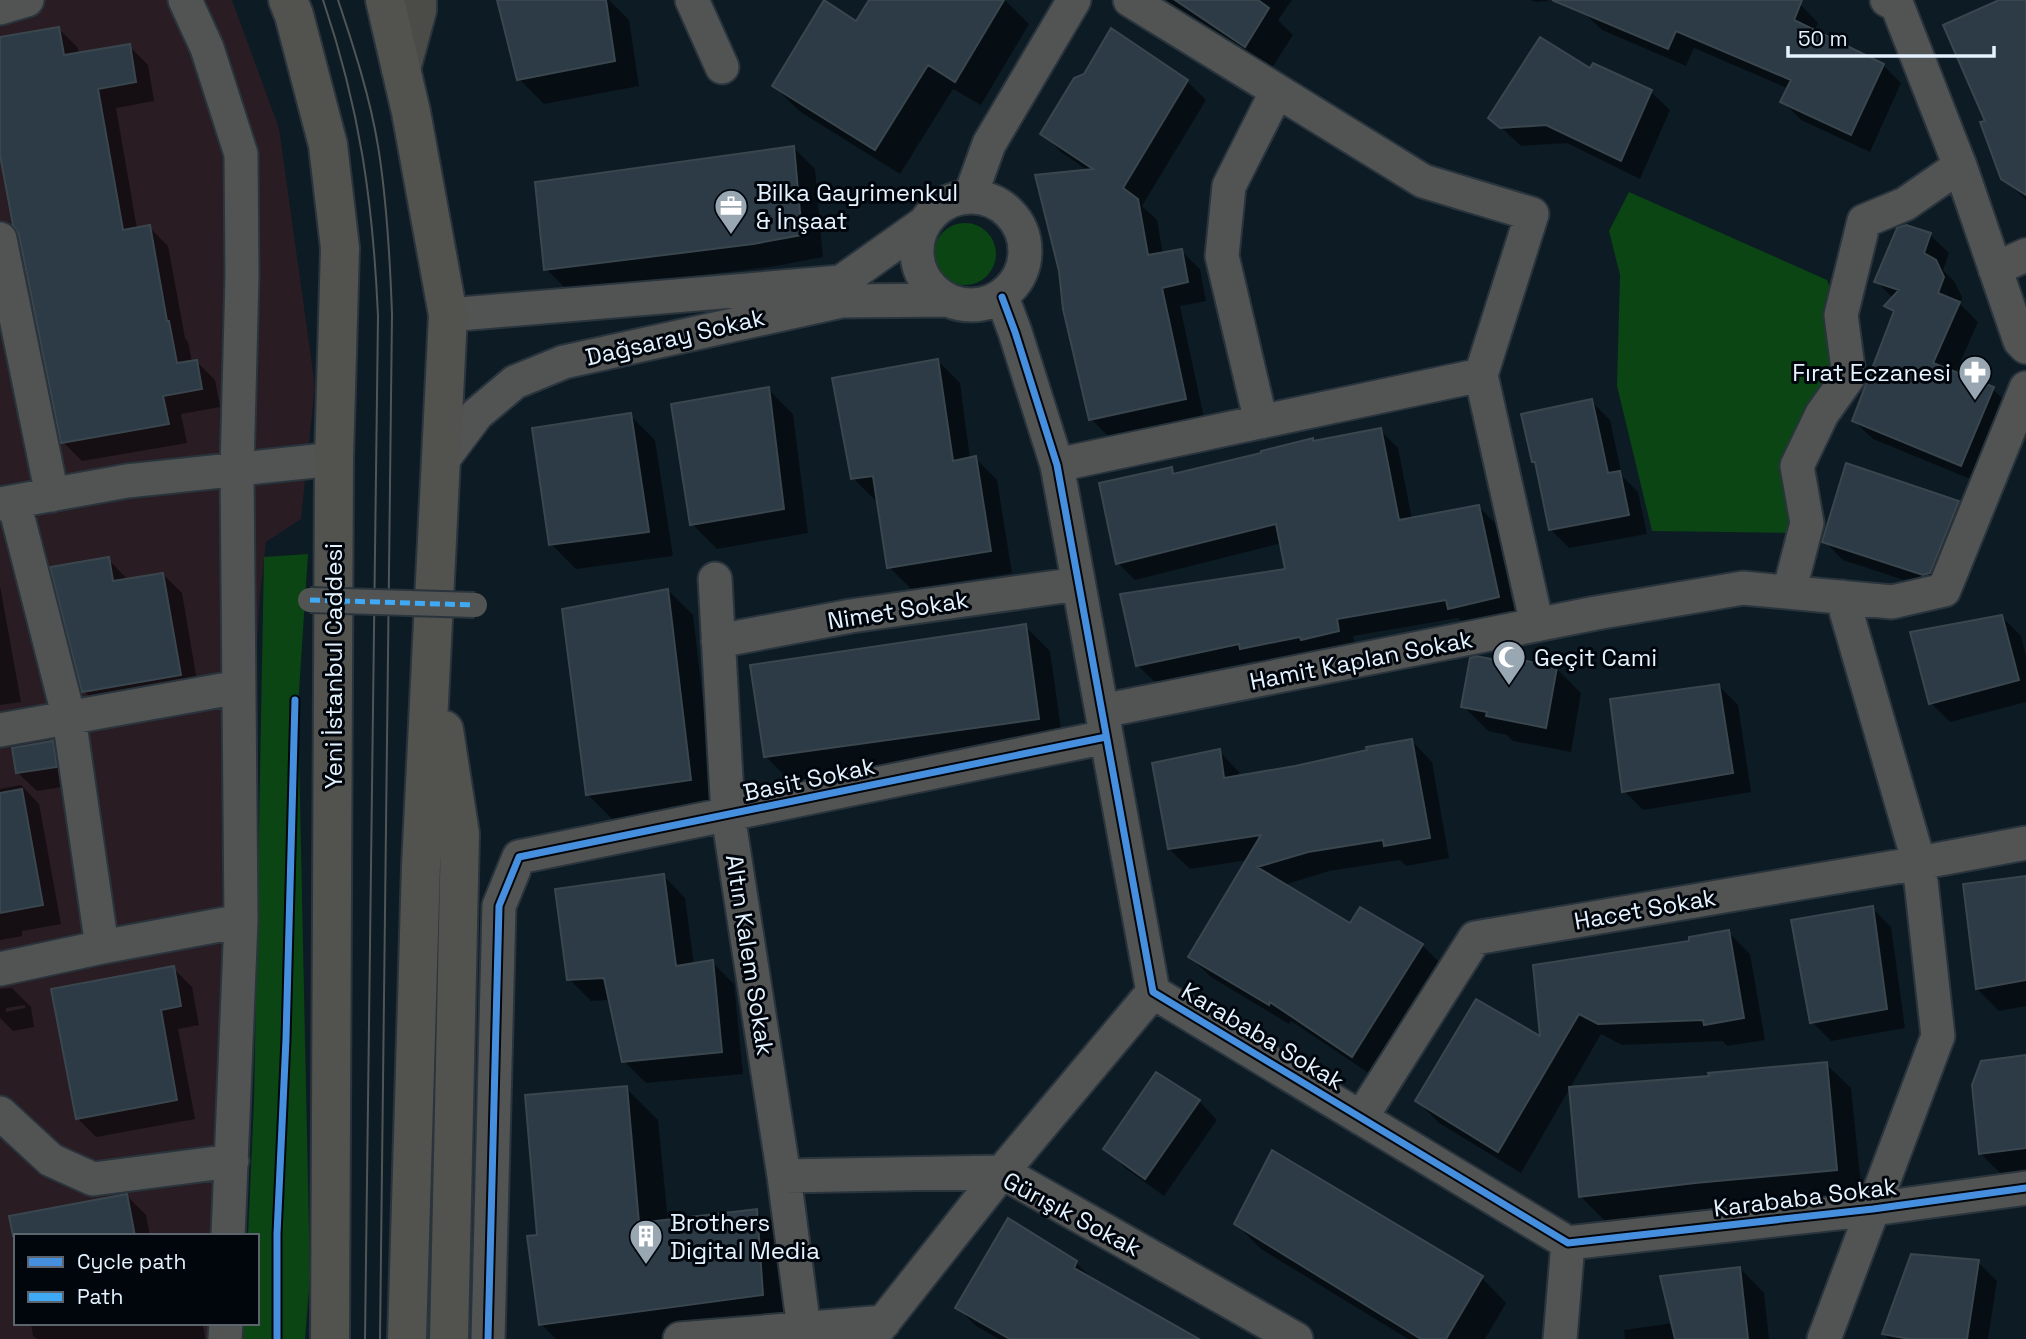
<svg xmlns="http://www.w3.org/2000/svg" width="2026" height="1339" font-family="'Space Grotesk',sans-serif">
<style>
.industrial{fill:#291c22}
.green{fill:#0b4514}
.shadow{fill:#0007;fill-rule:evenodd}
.building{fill:#2c3b45;stroke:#3a464e;stroke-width:2}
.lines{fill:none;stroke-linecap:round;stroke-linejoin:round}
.minor-casing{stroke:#29343d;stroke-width:37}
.secondary-casing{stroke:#29343d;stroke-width:42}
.primary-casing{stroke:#29343d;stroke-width:42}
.minor{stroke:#525453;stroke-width:33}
.secondary{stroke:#4b4b48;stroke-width:38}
.primary{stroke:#52524e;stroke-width:38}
.tram{stroke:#505557;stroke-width:2}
.pedestrian-bridge-casing{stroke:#29343d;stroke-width:28;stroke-linecap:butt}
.pedestrian-bridge{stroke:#525453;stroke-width:24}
.quiet{stroke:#3fa9f5;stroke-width:5;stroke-dasharray:10 5;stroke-linecap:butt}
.cycleway-casing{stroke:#01060d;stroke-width:11}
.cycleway{stroke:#468fdf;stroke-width:7}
.labels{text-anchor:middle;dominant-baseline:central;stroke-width:6;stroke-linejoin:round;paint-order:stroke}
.poi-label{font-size:24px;fill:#e4f3ff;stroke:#01060d;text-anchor:start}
.street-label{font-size:24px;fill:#e4f3ff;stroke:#01060d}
</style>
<rect width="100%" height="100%" fill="#0d1b24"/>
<!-- industrial -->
<path class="industrial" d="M0 0H232L279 128 315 386 301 519 266 542 260 595 252 731 241 1236H16V1323H239L238 1339H0Z"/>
<!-- green -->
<path class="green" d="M1629 192 1827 280 1848 337 1836 372 1802 417 1791 533 1652 531 1617 386 1620 275 1609 231Z
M934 254a31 31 0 1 1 62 0a31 31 0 1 1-62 0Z
M308 554 298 706 310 1277 305 1339H243L244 1323H257V1236H248L254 1101 264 557Z"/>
<!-- shadow -->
<path class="shadow" d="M499 0H609L629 20 639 86 544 104 519 79Z
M871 0H1005L1029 24 981 105 953 89 900 174 799 111 774 86 856 23Z
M1165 0H1292L1278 20 1293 35 1270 71Z
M1530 0H1548V1L1536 2Z
M1585 0H1790L1800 4 1818 23 1814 32 1883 65 1901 83 1870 152 1801 120 1782 101 1789 89 1694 48 1686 66 1602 30 1583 12Z
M2002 0H2026V200L2003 178 1987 122Z
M59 29 78 48 79 55 129 46 148 65 154 101 116 108 137 229 149 227 168 246 185 338 188 342 192 362H197L215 380 220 407 181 414 187 443 82 461 63 442 0 145V39Z
M1591 70 1651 92 1670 110 1640 179 1567 143 1521 146 1491 118Z
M1187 81 1206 100 1142 206 1157 220 1163 254 1181 251 1200 269 1206 301 1180 306 1204 418 1110 438 1091 419 1090 172 1061 152 1042 133Z
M793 147 815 169 823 257 776 266 568 291 546 269 662 167 742 153Z
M1930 235 1949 253 1943 270 1954 281 1962 297 1960 304 1978 322 1955 374 1993 389 2012 408 1980 483 1873 439 1854 421 1895 314 1887 306 1894 299 1876 281Z
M938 361 960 383 970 459 975 458 997 480 1012 573 911 589 889 567 878 500H875L853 478Z
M768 389 793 414 808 533 717 549 692 524Z
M1591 401 1610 420 1622 476 1638 492 1647 534 1569 548 1550 529 1537 465 1533 461Z
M630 415 655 440 673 556 576 569 551 544Z
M1380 430 1398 448 1412 519 1478 506 1496 524 1515 614 1467 626 1458 618 1353 636 1356 648 1259 665 1255 661 1155 682 1137 665 1288 571 1282 543 1135 580 1118 563 1171 469 1177 475 1312 440 1315 442Z
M1848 465 1958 503 1977 522 1943 593 1843 560 1824 541Z
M108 559 128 580 163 574 182 593 199 693 103 710 84 691Z
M0 586 21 702 0 705Z
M668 590 693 615 715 804 613 820 588 795Z
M2002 617 2021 636 2026 656V702L1950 722 1931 703Z
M1025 626 1050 651 1063 743 790 781 765 756Z
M1556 668 1581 693 1571 752 1513 741 1507 735 1488 731 1463 706Z
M1719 686 1738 705 1751 792 1643 810 1624 791Z
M1412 741 1432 762 1449 858 1406 866 1400 860 1329 871 1284 885 1350 925 1422 945 1443 966 1373 1076 1291 1021 1289 1024 1211 977 1190 957 1248 860 1190 869 1169 849 1219 751 1239 772 1240 777 1296 767Z
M52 743 71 761 74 785 37 791 18 773Z
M21 785 39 804 61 924 22 931V936L0 940V789Z
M663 875 685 898 694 965 712 962 734 984 743 1074 646 1083 624 1061 611 1000 591 1001 569 979Z
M2026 878V1006L1999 1011 1977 989Z
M1872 908 1891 927 1905 1028 1831 1041 1812 1022Z
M1728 932 1750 954 1765 1040 1727 1046 1723 1041 1622 1045 1601 1034 1521 1173 1439 1123 1417 1101 1543 1039 1535 966 1692 943Z
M173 968 192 987 199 1025 178 1029 195 1119 96 1137 77 1118Z
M12 988 31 1007 34 1027 13 1031 0 1018V989ZM25 1005V1008L6 1012V1008Z
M2026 1057V1172L2002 1175 1980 1153Z
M1826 1064 1851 1088 1862 1195 1721 1207 1605 1221 1580 1196 1711 1078Z
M626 1088 658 1120 668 1221 756 1211 788 1243 794 1327 704 1339H556L541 1324 539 1236Z
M1199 1101 1217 1120 1164 1196 1125 1168 1106 1149Z
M127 1196 146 1215 150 1236H16V1242L11 1218Z
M1008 1221 1076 1263 1095 1281 1198 1339H999L976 1326 958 1308Z
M1236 1224 1482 1278 1506 1303 1485 1339H1408L1261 1249Z
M1978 1262 1997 1281 1988 1339H1889L1884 1334Z
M1740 1268 1764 1293 1769 1339H1625L1624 1330 1673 1323Z
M31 1323H203L205 1339H37L33 1336Z"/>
<!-- building -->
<path class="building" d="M497 0H606L615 61 517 80Z
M824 0 856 21 869 0H1004L955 82 928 65 875 150 772 86Z
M1175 0H1258L1269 8 1245 47Z
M1552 0H1802L1794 20 1884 64 1851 135 1780 102 1791 80 1676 31 1668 49Z
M1999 0H2026V195L2001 179 1980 122 1985 121 1943 25Z
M59 27 64 55 130 44 136 82 98 89 123 230 150 225 167 321H169L177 363 197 360 202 389 163 396 169 424 61 443 19 235 13 225 0 155V37Z
M1111 28 1188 80 1123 188 1138 199 1148 255 1182 249 1188 282 1162 288 1186 399 1089 420 1063 309 1059 271 1035 175 1093 169 1040 134 1074 78 1084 74Z
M1540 37 1590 68 1593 63 1652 90 1621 161 1546 125 1500 128 1488 118Z
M794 146 802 235 753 244 544 270 535 182Z
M1906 225 1931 233 1924 253 1936 260 1944 277 1938 293 1960 302 1933 363 1994 387 1961 466 1852 421 1894 311 1884 306 1899 290 1874 282 1897 228Z
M938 359 953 461 976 456 991 551 887 568 873 476 851 479 832 378Z
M769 387 784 509 690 525 671 404Z
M1592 399 1608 473 1620 471 1629 515 1549 530 1535 462H1532L1521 414Z
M631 413 649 532 549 545 532 428Z
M1381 428 1399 520 1479 505 1499 597 1448 609 1446 600 1337 619 1339 631 1301 640 1300 637 1240 649 1239 644 1136 666 1120 594 1285 569 1276 524 1116 564 1099 483 1172 467 1173 474 1261 453V451L1313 438V441Z
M1846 463 1959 501 1930 573 1923 575 1822 542Z
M109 557 113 581 163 573 181 675 82 692 50 567Z
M668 589 691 780 586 795 562 609Z
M2002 615 2019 680 1929 704 1910 632Z
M1026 624 1039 719 764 757 750 665Z
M1497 655 1557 667 1546 728 1486 716 1487 712 1461 707 1470 658 1476 656 1496 660Z
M1719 684 1733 773 1622 792 1610 699Z
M1412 739 1430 838 1384 846 1383 840 1308 852 1257 867 1350 923 1360 907 1423 944 1352 1057 1270 1002 1269 1005 1188 957 1261 835 1168 849 1152 763 1220 749 1224 778 1295 766 1367 750 1366 747Z
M53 741 57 767 16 773 12 748Z
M22 789 43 905 0 913V793Z
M664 874 676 966 713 960 722 1052 622 1062 604 978 567 980 555 889Z
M2026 876V980L1976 989 1963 884Z
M1873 906 1887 1009 1810 1023 1791 920Z
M1729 930 1744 1018 1704 1025 1703 1020 1598 1024 1579 1014 1498 1152 1415 1101 1476 999 1540 1036 1533 965 1689 941V937Z
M174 966 181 1006 161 1010 177 1100 76 1119 51 989Z
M2026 1055V1148L1979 1154 1972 1085 1981 1061Z
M1827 1062 1837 1170 1695 1183 1579 1197 1569 1087 1709 1076 1708 1073Z
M1156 1072 1200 1100 1145 1179 1103 1149Z
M627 1086 639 1223 757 1209 763 1295 539 1325 527 1236 537 1235 525 1095Z
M1272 1150 1483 1276 1446 1339H1421L1234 1224Z
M127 1194 135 1236H13L9 1216Z
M1008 1218 1077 1261 1074 1268 1199 1339H1010L955 1308Z
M1911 1254 1979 1260 1967 1339H1910L1882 1334Z
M1740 1267 1748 1339H1675L1660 1276Z"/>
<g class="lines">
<defs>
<path id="minor" d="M185 0 207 48 241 154 242 276 237 470 241 921
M692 0 722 67
M1130 0 1423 181 1532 214 1481 375 1537 625
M1887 0 1897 5 1960 166 2020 341 2026 347
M0 8 27 0
M917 251a54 54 0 1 1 108 0a54 54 0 1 1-108 0Z
M970 197 989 144 1074 0
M0 239 52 495
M1995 269 2026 255
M1002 297 1015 332 1057 465 1153 992 1568 1243 1873 1209 2026 1188
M448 315 841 282 923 224
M1261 422 1222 256 1229 186 1277 91
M441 462 477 414 515 382 564 362 842 301 948 300
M1057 465 1481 375
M14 502 69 718 102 947
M0 504 127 481 334 459
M715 579 728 815 784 1176 804 1329
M1789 592 1807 523 1797 466 1822 414 1849 376 1841 315 1864 221 1905 204 1960 166
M718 641 851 616 1078 584
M1102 711 1596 613 1743 588 1892 602 1944 590 2026 388
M0 730 239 687
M0 969 102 947 241 921 228 1236
M0 1113 51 1160 93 1179 232 1161
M1361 1118 1475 938 1919 863 2026 843
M784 1176 1002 1172 1296 1339
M225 1339 226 1323
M488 1339 499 906 519 857 1106 737
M680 1339 884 1322
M870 1339 1002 1172 1153 992
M1560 1339 1568 1243
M1824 1339 1938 1036 1919 863 1842 597"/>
<path id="secondary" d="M401 69 417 10V0"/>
<path id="primary" d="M288 0 294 15 328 145 340 248 334 459 330 1339
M385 0 411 112 448 315 421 866 407 1339
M444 730 460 834 449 1339"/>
</defs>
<!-- minor casing -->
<use href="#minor" class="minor-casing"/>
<!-- secondary casing -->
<use href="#secondary" class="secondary-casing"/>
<!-- primary casing -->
<use href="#primary" class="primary-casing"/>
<!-- minor -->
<use href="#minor" class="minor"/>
<!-- secondary -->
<use href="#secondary" class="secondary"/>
<!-- primary -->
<use href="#primary" class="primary"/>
<!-- tram -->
<path class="tram" d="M323 0C360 109 373 202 378 316L365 1339
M338 0C354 48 370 97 378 146 387 201 390 258 392 314L380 1339"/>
<defs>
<path id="pedestrian-bridge" d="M310 600 475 605"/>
</defs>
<!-- pedestrian-bridge casing -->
<use href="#pedestrian-bridge" class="pedestrian-bridge-casing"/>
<!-- pedestrian-bridge -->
<use href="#pedestrian-bridge" class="pedestrian-bridge"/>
<!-- quiet -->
<path class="quiet" d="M310 600 475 605"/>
<defs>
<path id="cycleway" d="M1002 297 1015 332 1057 465 1153 992 1568 1243 1873 1209 2026 1188
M277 1339V1234L286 1039 295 700
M488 1339 499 906 519 857 1106 737"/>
</defs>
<!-- cycleway casing -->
<use href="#cycleway" class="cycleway-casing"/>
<!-- cycleway -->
<use href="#cycleway" class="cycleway"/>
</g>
<!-- icons -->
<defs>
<symbol id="office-pin" viewBox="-11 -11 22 30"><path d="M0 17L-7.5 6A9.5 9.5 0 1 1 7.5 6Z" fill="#99a7b2" stroke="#01060d"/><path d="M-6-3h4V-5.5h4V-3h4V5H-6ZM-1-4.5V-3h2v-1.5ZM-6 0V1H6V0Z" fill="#fff"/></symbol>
<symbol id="pharmacy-pin" viewBox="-11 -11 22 30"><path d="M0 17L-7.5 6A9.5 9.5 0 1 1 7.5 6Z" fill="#99a7b2" stroke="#01060d"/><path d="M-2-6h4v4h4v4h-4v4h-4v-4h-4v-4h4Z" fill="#fff"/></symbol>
<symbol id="mosque-pin" viewBox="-11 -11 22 30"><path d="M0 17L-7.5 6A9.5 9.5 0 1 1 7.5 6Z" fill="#99a7b2" stroke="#01060d"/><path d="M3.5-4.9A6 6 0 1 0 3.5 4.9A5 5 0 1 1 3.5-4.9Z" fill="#fff"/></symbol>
<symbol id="building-pin" viewBox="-11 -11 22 30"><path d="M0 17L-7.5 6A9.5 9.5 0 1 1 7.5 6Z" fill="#99a7b2" stroke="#01060d"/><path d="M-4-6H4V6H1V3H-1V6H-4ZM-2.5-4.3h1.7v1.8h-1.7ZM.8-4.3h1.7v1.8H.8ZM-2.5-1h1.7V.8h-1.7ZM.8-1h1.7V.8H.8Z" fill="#fff"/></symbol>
</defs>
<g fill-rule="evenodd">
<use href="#office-pin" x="712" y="187" width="38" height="52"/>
<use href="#pharmacy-pin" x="1956" y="353" width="38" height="52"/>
<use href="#mosque-pin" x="1490" y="638" width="38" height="52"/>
<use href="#building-pin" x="627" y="1217" width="38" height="52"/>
</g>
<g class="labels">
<!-- poi labels -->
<g class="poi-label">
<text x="756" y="192">Bilka Gayrimenkul<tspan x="756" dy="28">&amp; İnşaat</tspan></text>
<text x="1951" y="372" text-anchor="end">Fırat Eczanesi</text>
<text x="1534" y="657">Geçit Cami</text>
<text x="670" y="1222">Brothers<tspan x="670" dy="28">Digital Media</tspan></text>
</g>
<!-- street labels -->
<g class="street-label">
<text transform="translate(675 337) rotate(-13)">Dağsaray Sokak</text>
<text transform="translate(898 610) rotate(-9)">Nimet Sokak</text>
<text transform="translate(1361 660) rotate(-11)">Hamit Kaplan Sokak</text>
<text transform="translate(333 666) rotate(-90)">Yeni İstanbul Caddesi</text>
<text transform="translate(809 779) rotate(-12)">Basit Sokak</text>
<text transform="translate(1645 909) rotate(-10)">Hacet Sokak</text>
<text transform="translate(750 955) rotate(81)">Altın Kalem Sokak</text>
<text transform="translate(1263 1036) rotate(31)">Karababa Sokak</text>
<text transform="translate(1805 1197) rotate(-7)">Karababa Sokak</text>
<text transform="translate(1072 1214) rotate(28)">Gürışık Sokak</text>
</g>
</g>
<!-- legend -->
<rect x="14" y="1234" width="245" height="91" fill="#01060d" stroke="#5c656e" stroke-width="2"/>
<rect x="28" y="1257" width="35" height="10" fill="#468fdf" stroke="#5c656e" stroke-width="2"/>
<text x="77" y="1269" font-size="21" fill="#e4f3ff">Cycle path</text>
<rect x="28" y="1292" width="35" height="10" fill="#3fa9f5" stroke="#5c656e" stroke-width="2"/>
<text x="77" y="1304" font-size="21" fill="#e4f3ff">Path</text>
<!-- scale -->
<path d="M1788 46v10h206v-10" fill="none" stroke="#e4f3ff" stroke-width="3.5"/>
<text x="1798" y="46" font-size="21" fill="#e4f3ff" stroke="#01060d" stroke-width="5" paint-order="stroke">50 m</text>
</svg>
